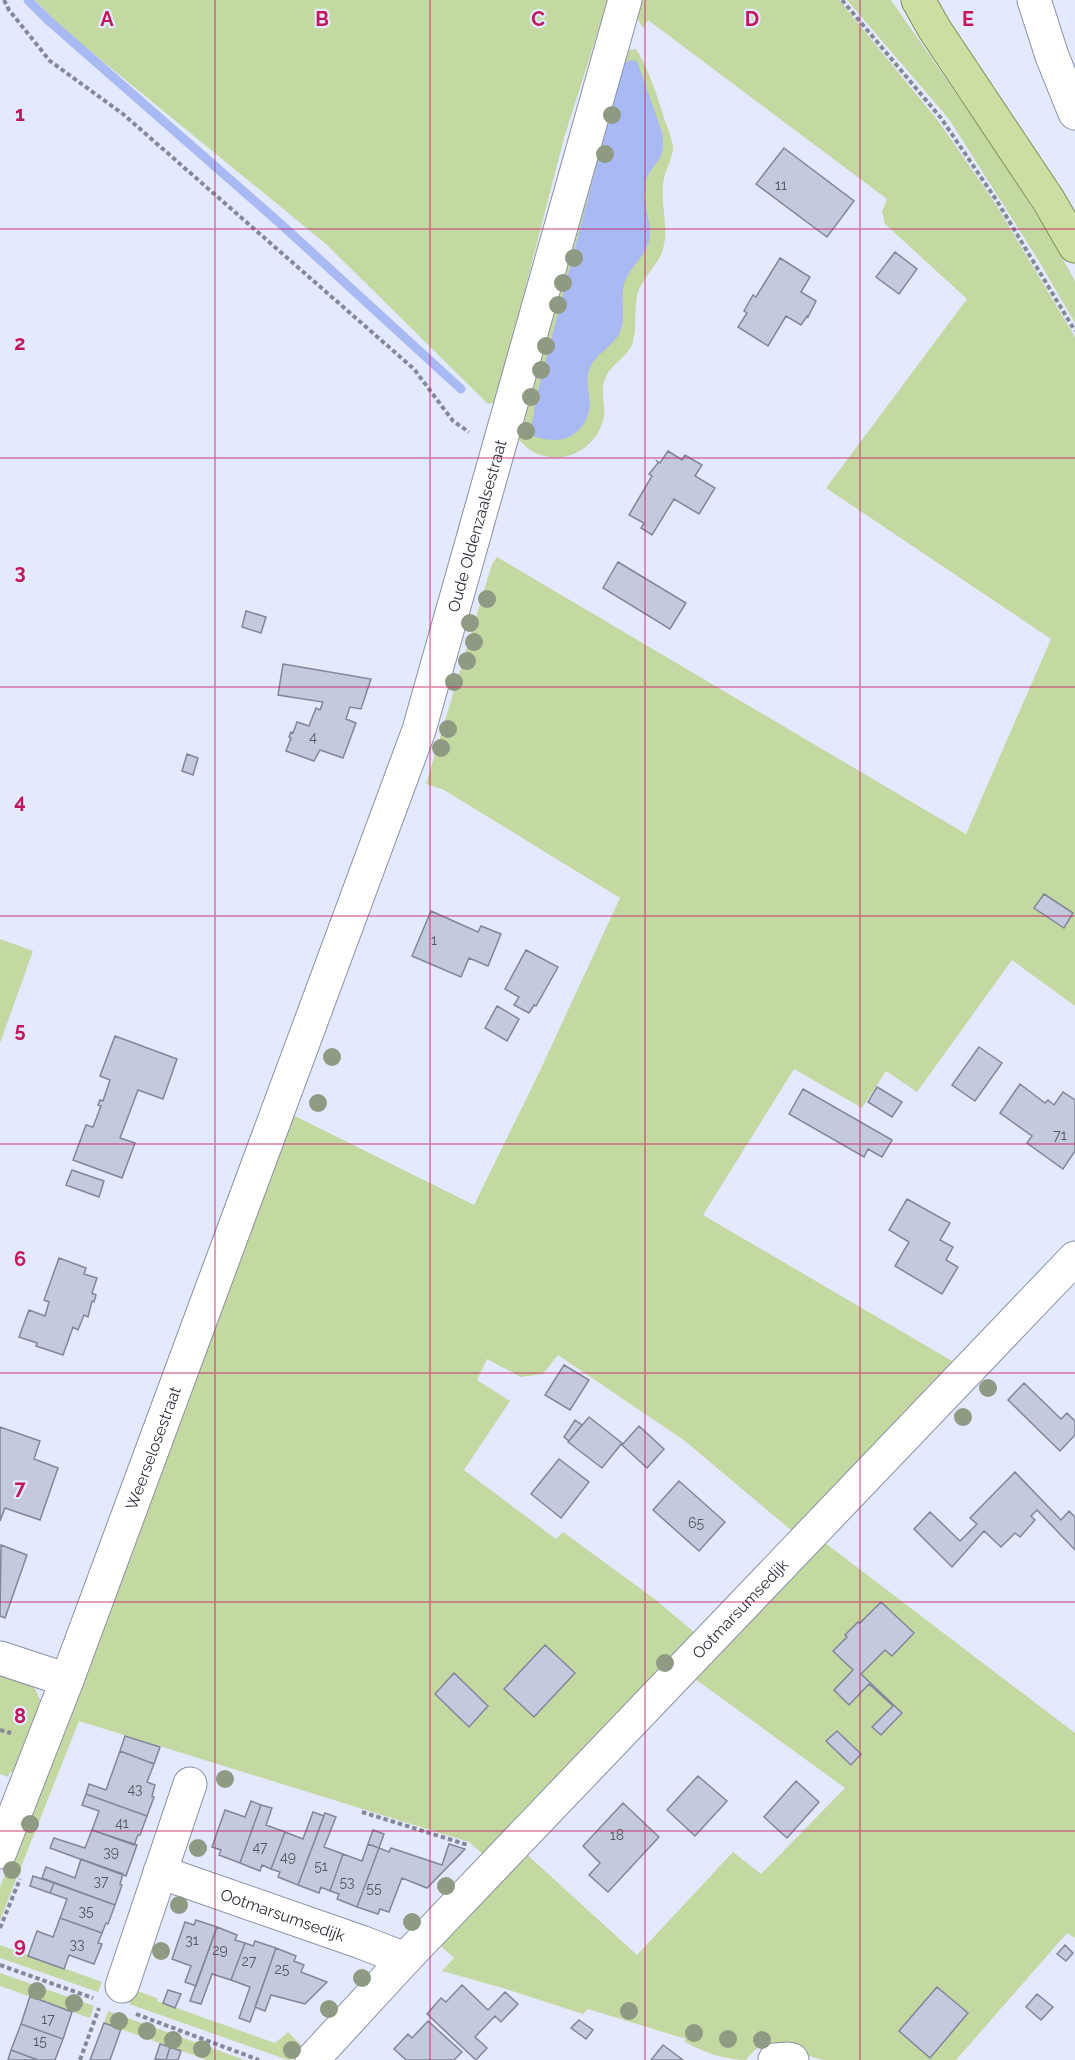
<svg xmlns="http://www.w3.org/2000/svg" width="1075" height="2060" font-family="Raleway,sans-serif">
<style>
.green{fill:#c4d8a1}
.water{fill:#a9b9f3}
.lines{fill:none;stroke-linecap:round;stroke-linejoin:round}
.stream{stroke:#a9b9f3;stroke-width:9}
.building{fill:#c4cadd;stroke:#818799;stroke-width:1.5}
.minor-casing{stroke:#8b91a3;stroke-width:35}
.major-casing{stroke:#7d9355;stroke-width:35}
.path{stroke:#858997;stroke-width:4;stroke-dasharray:4.5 3;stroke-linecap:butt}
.minor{stroke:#fff;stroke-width:33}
.major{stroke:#cbdfa2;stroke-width:33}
.tree{fill:#8e9b82}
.grid{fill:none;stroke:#c2185b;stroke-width:1.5;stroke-opacity:0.55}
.labels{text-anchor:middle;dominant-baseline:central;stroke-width:4.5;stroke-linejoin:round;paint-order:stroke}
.number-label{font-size:14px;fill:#545661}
.street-label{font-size:16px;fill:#2e3038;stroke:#e3e9fe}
.grid-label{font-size:20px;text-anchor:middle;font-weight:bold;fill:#c2185b;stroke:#e3e9fe;stroke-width:4.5;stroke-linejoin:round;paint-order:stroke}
</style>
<rect width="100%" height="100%" fill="#e3e9fe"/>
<!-- green -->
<path class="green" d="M35 0H608L564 138 496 402 488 404 326 244 62 28Z
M631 0H839L939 122 995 203 1075 337V1006L1012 960 917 1092 886 1071 862 1108 794 1069 703 1215 959 1365 798 1536 685 1441 558 1355 543 1374 521 1377 487 1359 477 1380 510 1401 464 1470 556 1539 563 1532 656 1600 701 1638 487 1858 469 1842 79 1721 0 1920V1887L67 1717 291 1114 474 1205 537 1077 620 898 444 790 426 784 492 564 497 557 966 834 1051 639 826 488 967 299 885 224 882 212 887 199 648 20 643 28 637 18Z
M847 0H891L994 148 1050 236 1075 281V323L1037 258 949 119Z
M636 49C650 71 657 96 665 121 668 128 672 138 673 147 673 161 663 172 663 186 661 208 669 227 663 249 658 267 642 276 637 296 634 311 637 327 633 342 628 357 612 363 606 377 599 390 606 404 604 417 597 448 567 465 538 454 528 451 521 441 513 434L615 52Z
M0 939 33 951 0 1043Z
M820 1539 1075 1733V1938L1067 1933 956 2060H823L769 2044C758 2046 753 2051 746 2060 726 2060 701 2052 684 2041L686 2039 588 2009 583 2014 506 1989 442 1971 454 1958 436 1942 523 1851 637 1955 733 1852 761 1874 845 1788 691 1676Z
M0 1666 33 1684 44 1709 14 1773 10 1772 8 1777 0 1774Z
M0 1945 102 1982 98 1992 0 1958Z
M0 1973 94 2006 90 2018 0 1986Z
M134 1990 157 1998V2001L275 2043 288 2032 305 2049 297 2058 288 2060 129 2004Z
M108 2011 245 2060H207L104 2023Z"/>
<!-- water -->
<path class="water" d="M630 60 637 61 662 132C663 140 664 147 661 155 657 166 647 170 645 187 642 204 651 219 650 236 648 256 629 266 624 284 620 299 626 314 621 329 616 346 596 352 590 368 582 388 598 402 583 425 570 444 548 442 530 435L537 394 623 64Z"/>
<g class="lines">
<!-- stream -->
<path class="stream" d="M28 0 48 20 283 226 461 389"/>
</g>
<!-- building -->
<path class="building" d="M784 148 854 201 827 237 756 184Z
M895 252 917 269 899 294 876 277Z
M780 258 810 277 801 292 816 301 808 317 807 316 801 325 786 316 768 346 738 327 747 313 744 311 753 295 756 297Z
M668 451 682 460 685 455 702 465 695 476 715 488 699 514 674 499 652 535 641 528 644 523 629 515 652 476 649 474 658 463 657 461 660 463Z
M618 562 686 603 670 629 603 588Z
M246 611 266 617 261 633 242 627Z
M283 664 371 679 361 709 350 707 346 719 356 723 343 758 320 750 314 761 286 751 291 738 289 737 291 732 293 733 297 722 309 726 316 708 320 710 323 702 278 695Z
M187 754 198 758 193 775 182 771Z
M1044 894 1073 913 1064 928 1034 908Z
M431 911 478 932 481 926 501 934 488 966 469 958 461 977 412 956Z
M526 950 558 967 536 1006 534 1005 529 1013 514 1005 519 997 505 989Z
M497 1006 519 1019 507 1041 485 1028Z
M115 1036 177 1059 163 1099 138 1090 120 1138 135 1143 122 1178 73 1160 86 1125 93 1127 101 1106 98 1105 100 1100 103 1101 110 1080 100 1076Z
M979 1047 1002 1063 975 1101 952 1085Z
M1020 1084 1045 1103 1048 1100 1054 1105 1063 1092 1075 1100V1151L1063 1169 1027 1143 1032 1136 1000 1113Z
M877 1087 902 1102 892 1117 868 1102Z
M803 1089 892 1140 882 1157 868 1149 864 1157 789 1114Z
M72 1170 104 1181 99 1197 66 1185Z
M907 1199 950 1223 940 1240 953 1247 946 1260 958 1267 942 1294 895 1266 909 1242 889 1230Z
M59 1258 86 1268 84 1274 97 1278 92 1293 96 1295 94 1302 92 1301 88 1317 84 1315 78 1330 73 1327 63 1355 36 1346 37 1343 19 1337 29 1310 45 1316 49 1302 44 1300Z
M564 1365 589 1380 570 1410 545 1395Z
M1024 1383 1061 1419 1067 1413 1075 1421V1435L1060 1451 1008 1400Z
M589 1417 622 1443 602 1468 568 1442Z
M575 1420 582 1425 569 1441 564 1437Z
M639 1426 664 1449 647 1468 622 1445Z
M0 1427 40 1441 34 1459 58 1468 40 1520 5 1508 0 1521Z
M559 1459 589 1482 561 1518 531 1494Z
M1015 1472 1061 1520 1069 1511 1075 1517V1550L1037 1510 1031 1516 1035 1520 1020 1537 1015 1533 1001 1547 984 1531 952 1567 914 1529 930 1512 960 1541 977 1524 970 1518Z
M679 1481 725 1522 699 1551 653 1510Z
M1 1545 27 1555 5 1618 0 1616Z
M881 1602 914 1633 892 1656 885 1650 861 1674 902 1713 881 1735 872 1727 893 1706 869 1684 849 1705 834 1690 853 1670 833 1651 847 1637 845 1635 858 1622 860 1623Z
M545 1645 575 1673 534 1717 504 1689Z
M454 1673 488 1706 469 1727 435 1694Z
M837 1731 861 1754 851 1765 826 1741Z
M125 1736 160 1747 154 1764 120 1751Z
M120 1751 154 1764 147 1782 155 1785 152 1796 154 1797 147 1816 86 1794 89 1784 106 1790Z
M698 1776 727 1801 695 1836 667 1810Z
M796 1781 819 1802 787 1838 764 1817Z
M86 1794 147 1816 140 1835H138L134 1845 92 1830 99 1811 82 1805Z
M251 1801 261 1805 240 1863 219 1855 221 1850 212 1847 225 1810 245 1817Z
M623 1803 659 1837 608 1892 589 1875 600 1863 583 1846Z
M261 1805 272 1808 266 1825 285 1832 271 1869 262 1865 260 1871 240 1863Z
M313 1812 324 1816 298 1885 278 1877 280 1872 271 1869 285 1832 303 1839Z
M325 1813 336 1817 324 1847 343 1854 330 1891 321 1887 319 1893 298 1885Z
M92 1830 137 1845 126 1876 50 1848 54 1838 85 1848Z
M373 1830 384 1834 379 1848 368 1844Z
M368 1844 379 1848 357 1907 337 1899 339 1894 330 1891 343 1854 362 1861Z
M449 1844 465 1849 427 1888 402 1878 389 1912 380 1909 378 1914 357 1907 379 1848 389 1852 391 1848 442 1865Z
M81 1859 123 1874 120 1884 122 1885 115 1905 42 1878 46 1867 75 1878Z
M33 1876 54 1883 50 1893 30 1886Z
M54 1883 115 1905 108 1924 106 1923 102 1933 60 1918 67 1899 50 1893Z
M60 1918 102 1933 98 1943 102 1944 94 1964 69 1955 64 1969 28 1956 37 1931 53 1937Z
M196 1920 217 1927 196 1986 185 1982 191 1966 172 1959 185 1922 194 1925Z
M217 1927 237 1935 235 1940 245 1943 231 1980 212 1974 201 2004 190 2001Z
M255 1941 276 1948 250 2022 239 2018 250 1987 231 1980 245 1943 253 1946Z
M1065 1945 1073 1953 1066 1961 1057 1954Z
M276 1948 296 1956 294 1961 304 1965 301 1972 327 1982 305 2004 271 1995 265 2011 255 2007Z
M462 1985 488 2010 505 1992 518 2004 501 2022 495 2016 475 2037 487 2048 476 2060 427 2014 441 1998 446 2002Z
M937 1987 968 2013 930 2058 899 2031Z
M168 1990 181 1994 175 2008 163 2003Z
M1037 1994 1053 2007 1041 2020 1026 2007Z
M30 1996 72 2012 63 2039 21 2024Z
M579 2020 593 2030 586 2039 571 2028Z
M428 2021 462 2052 454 2060H406L394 2049 408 2034 412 2038Z
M104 2023 121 2029 110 2060H90Z
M21 2024 63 2039 55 2060H38L11 2050Z
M160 2044 170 2047 166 2060 155 2059Z
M663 2045 683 2060H651Z
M170 2047 181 2051 178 2060H166Z
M11 2050 38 2060H8Z"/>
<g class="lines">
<defs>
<g id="minor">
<path d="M1034 0 1052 56 1075 113"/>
<path d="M0 1658 67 1680"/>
<path id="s1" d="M0 1852 67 1680 419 730 625 0"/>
<path id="s2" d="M160 1872 361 1942 405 1959"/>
<path d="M122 1986 190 1784"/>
<path id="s3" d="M312 2060 405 1959 1075 1258"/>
<path d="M775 2060 788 2059 792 2060"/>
</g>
<path id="major" d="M918 0 935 30 1049 201 1075 246"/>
</defs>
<!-- minor casing -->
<use href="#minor" class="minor-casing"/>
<!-- major casing -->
<use href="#major" class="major-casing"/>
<!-- path -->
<path class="path" d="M4 0 9 10 50 61 123 114 414 369 453 421 469 432
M842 0 941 118 997 201 1075 331
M0 1730 11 1733
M362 1812 468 1845
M0 1928 20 1879
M0 1965 93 1998
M136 2014 259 2060
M80 2060 99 2008"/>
<!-- minor -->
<use href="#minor" class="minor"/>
<!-- major -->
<use href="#major" class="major"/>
</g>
<!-- trees -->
<g class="tree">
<circle cx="612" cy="115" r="9"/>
<circle cx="605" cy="154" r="9"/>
<circle cx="574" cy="258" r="9"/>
<circle cx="563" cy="283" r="9"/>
<circle cx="558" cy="305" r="9"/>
<circle cx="546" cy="346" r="9"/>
<circle cx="541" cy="370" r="9"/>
<circle cx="531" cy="397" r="9"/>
<circle cx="526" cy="431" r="9"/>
<circle cx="487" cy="599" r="9"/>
<circle cx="470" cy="623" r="9"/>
<circle cx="474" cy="642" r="9"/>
<circle cx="467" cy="661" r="9"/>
<circle cx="454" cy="682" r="9"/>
<circle cx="448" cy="729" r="9"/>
<circle cx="441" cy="748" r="9"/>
<circle cx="332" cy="1057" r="9"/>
<circle cx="318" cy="1103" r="9"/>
<circle cx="988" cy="1388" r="9"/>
<circle cx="963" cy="1417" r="9"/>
<circle cx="665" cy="1663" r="9"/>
<circle cx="225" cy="1779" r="9"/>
<circle cx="30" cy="1824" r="9"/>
<circle cx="198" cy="1848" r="9"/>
<circle cx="12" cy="1870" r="9"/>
<circle cx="446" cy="1886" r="9"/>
<circle cx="179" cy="1905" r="9"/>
<circle cx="412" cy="1922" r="9"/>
<circle cx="161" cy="1951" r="9"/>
<circle cx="362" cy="1978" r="9"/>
<circle cx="37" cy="1991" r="9"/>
<circle cx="74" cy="2003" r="9"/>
<circle cx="329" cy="2009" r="9"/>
<circle cx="629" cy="2011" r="9"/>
<circle cx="119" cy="2021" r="9"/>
<circle cx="147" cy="2031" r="9"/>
<circle cx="694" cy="2033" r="9"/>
<circle cx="728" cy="2039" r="9"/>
<circle cx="173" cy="2040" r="9"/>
<circle cx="762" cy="2040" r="9"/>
<circle cx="202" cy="2049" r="9"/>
<circle cx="292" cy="2050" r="9"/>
</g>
<!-- grid -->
<path class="grid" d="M215 0V2060M430 0V2060M645 0V2060M860 0V2060M0 229H1075M0 458H1075M0 687H1075M0 916H1075M0 1144H1075M0 1373H1075M0 1602H1075M0 1831H1075"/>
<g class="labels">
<!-- number labels -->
<g class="number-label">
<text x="781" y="185">11</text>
<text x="313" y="737">4</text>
<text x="434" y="940">1</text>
<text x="1060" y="1135">71</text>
<text x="696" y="1523">65</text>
<text x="135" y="1789">43</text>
<text x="122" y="1823">41</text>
<text x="617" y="1835">18</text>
<text x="260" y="1847">47</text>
<text x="111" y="1852">39</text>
<text x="288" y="1857">49</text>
<text x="321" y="1866">51</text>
<text x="101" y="1881">37</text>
<text x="347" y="1882">53</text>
<text x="374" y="1888">55</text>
<text x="86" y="1911">35</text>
<text x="192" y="1940">31</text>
<text x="77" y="1944">33</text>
<text x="220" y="1950">29</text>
<text x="249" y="1961">27</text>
<text x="282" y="1969">25</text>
<text x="48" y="2019">17</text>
<text x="40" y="2041">15</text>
</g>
<!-- street labels -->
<g class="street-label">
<text stroke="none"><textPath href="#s1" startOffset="1410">Oude Oldenzaalsestraat</textPath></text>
<text stroke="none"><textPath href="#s1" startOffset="432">Weerselosestraat</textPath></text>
<text stroke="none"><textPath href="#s3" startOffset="622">Ootmarsumsedijk</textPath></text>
<text stroke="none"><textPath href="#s2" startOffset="130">Ootmarsumsedijk</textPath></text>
</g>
</g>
<g class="grid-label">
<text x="107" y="26">A</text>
<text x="322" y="26">B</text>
<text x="538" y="26">C</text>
<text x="752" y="26">D</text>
<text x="968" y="26">E</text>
<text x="20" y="121">1</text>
<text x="20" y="350">2</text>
<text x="20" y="579">3</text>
<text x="20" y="808">4</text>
<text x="20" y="1037">5</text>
<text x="20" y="1266">6</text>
<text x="20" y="1495">7</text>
<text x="20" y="1723">8</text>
<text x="20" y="1952">9</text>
</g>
</svg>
